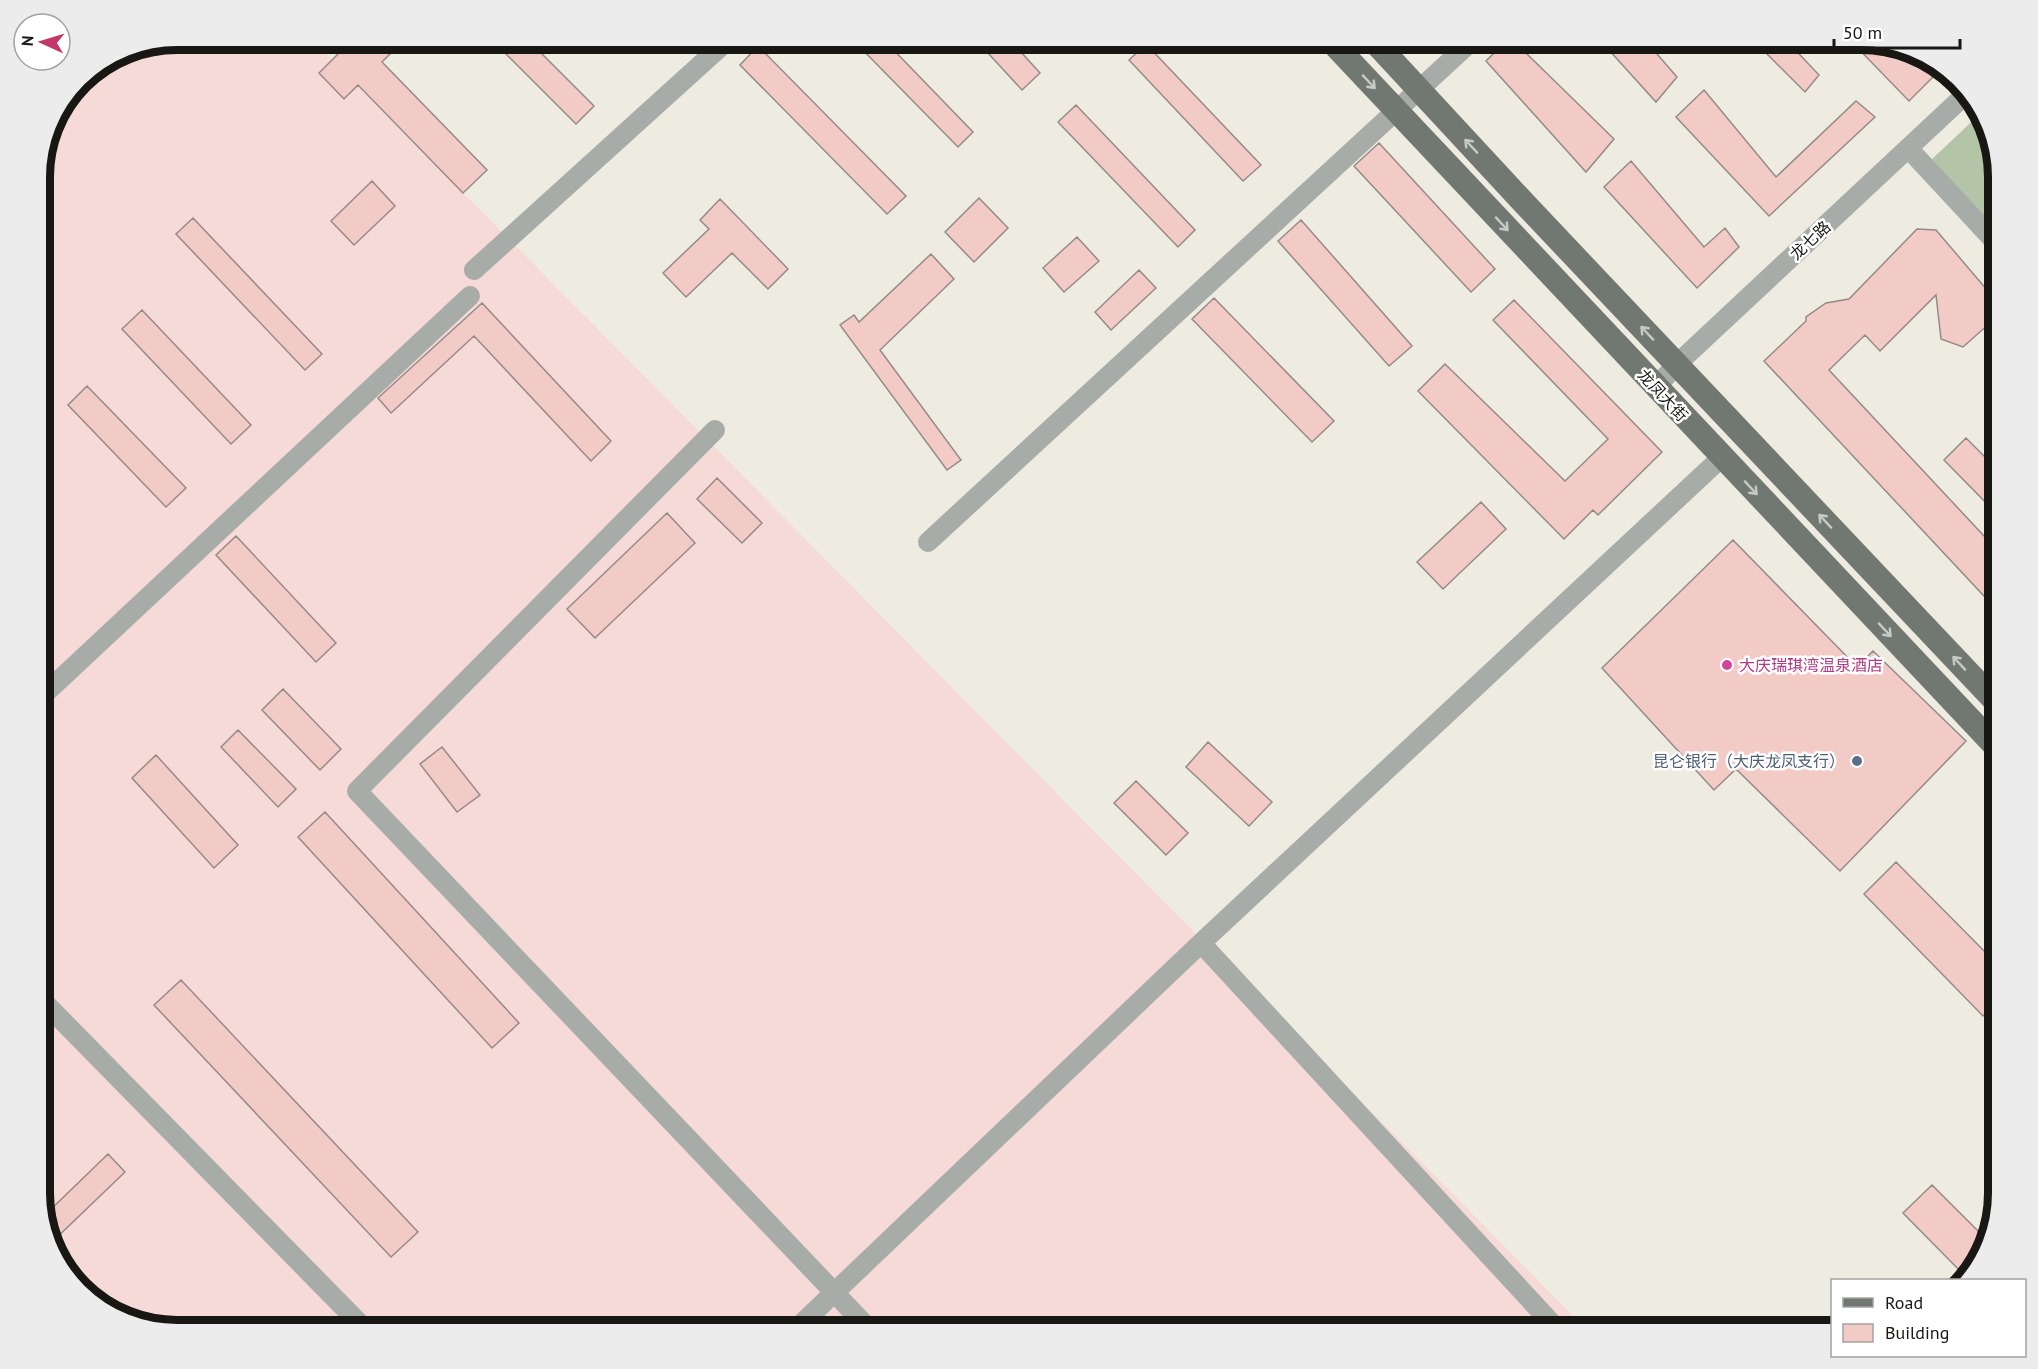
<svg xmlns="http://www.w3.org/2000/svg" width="2038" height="1369" font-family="'PT Sans','Noto Sans SC',sans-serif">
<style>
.industrial{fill:#f5dad7}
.green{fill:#b4c4a6}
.building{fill:#f3cbc6;stroke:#968a89;stroke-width:1.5}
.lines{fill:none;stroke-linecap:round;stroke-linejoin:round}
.minor{stroke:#a8aca9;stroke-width:20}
.major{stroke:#717872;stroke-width:24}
.oneway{stroke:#c6c9c7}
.hotel-dot{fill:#d1479c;stroke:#fff;stroke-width:2}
.service-dot{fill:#5c6f8a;stroke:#fff;stroke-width:2}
.labels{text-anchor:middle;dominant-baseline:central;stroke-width:5;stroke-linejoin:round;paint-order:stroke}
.street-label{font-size:16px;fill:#181713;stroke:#fff}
.hotel-label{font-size:16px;fill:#b23c85;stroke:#fff;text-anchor:start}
.service-label{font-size:16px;fill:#4e5e75;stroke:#fff;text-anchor:end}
.rim{fill:none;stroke:#181713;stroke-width:8}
</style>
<rect width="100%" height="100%" fill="#eeebe0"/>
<!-- industrial -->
<path class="industrial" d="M177 39H311L1587 1330H177L100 1307 57 1261 39 1201V168L50 124 80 79 124 49Z"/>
<!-- green -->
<path class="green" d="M1982 112 1985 115 1999 176V231L1930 161Z"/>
<!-- building -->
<path class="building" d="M353 39H405L382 62 487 170 463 193 358 85 344 99 319 73Z
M491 39H527L594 106 576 124Z
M852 39H883L973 132 958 147Z
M975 39H1009L1040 73 1022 90Z
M1508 39H1541L1527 54 1614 139 1586 172 1486 61Z
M1599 39H1644L1677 77 1656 102Z
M1752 39H1785L1819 75 1805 92Z
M1849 39H1862L1923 58 1937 73 1909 101Z
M1146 44 1261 165 1243 181 1129 60Z
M758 46 906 196 887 214 740 65Z
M1704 90 1776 177 1856 101 1875 117 1769 216 1676 117Z
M1076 105 1195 230 1178 247 1058 122Z
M1379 143 1495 269 1471 292 1354 166Z
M1631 161 1704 247 1725 228 1739 247 1697 288 1604 187Z
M372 181 395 206 354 245 331 221Z
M979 198 1008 228 974 262 945 232Z
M720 199 788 269 768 289 732 253 686 297 663 273 709 229 700 220Z
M193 218 322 354 305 370 176 234Z
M1301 220 1412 346 1389 366 1278 241Z
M1917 229 1936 230 1999 304V315L1963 347 1941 339 1936 295 1880 351 1865 335 1829 370 1999 552V612L1764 361 1806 321V317L1826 303 1849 299Z
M1077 237 1099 261 1064 292 1043 268Z
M931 254 954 279 880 350 961 460 947 470 840 325 854 315 859 322Z
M1139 270 1156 288 1111 330 1095 312Z
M1214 298 1334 421 1312 442 1192 319Z
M1514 300 1662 452 1598 515 1593 510 1564 539 1418 391 1445 364 1565 481 1608 439 1493 320Z
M482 303 611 441 591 461 474 336 391 413 378 398Z
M142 310 251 425 231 444 122 329Z
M87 386 186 488 166 507 68 405Z
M1966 438 1999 471V516L1944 460Z
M717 478 762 523 742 543 697 499Z
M1481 502 1506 529 1443 589 1417 562Z
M667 513 695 543 595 638 567 609Z
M236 536 336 643 316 662 216 555Z
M1733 540 1857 667 1873 651 1966 741 1840 871 1736 769 1714 790 1602 668Z
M283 689 341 749 320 770 262 710Z
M238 730 296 789 278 807 221 747Z
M1208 742 1272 802 1249 826 1186 767Z
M442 747 480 795 457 812 420 764Z
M156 755 238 845 214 868 132 778Z
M1136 781 1188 833 1166 855 1114 803Z
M325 812 519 1023 492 1048 298 837Z
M1896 862 1999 966V1000L1983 1016 1864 894Z
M181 980 418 1232 391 1257 154 1005Z
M108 1154 125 1172 52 1242 44 1216Z
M1932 1185 1985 1238 1976 1269 1967 1278 1903 1213Z"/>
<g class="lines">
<!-- minor -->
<path class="minor" d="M1908 148 1999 246
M474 270 729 39
M1655 388 1677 364 1966 94
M715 430 357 791 870 1330
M928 542 1474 39
M39 699 470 296
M1201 943 1558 1330
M39 997 366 1330
M795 1330 1201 943 1722 457"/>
<!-- major -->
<path class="major" d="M1329 39 1999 750
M1372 39 1524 203 1999 705"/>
</g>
<!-- one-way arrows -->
<defs><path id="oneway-shaft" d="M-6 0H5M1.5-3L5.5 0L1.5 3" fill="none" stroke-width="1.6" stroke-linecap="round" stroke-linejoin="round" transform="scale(1.5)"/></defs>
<g class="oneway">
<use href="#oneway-shaft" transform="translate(1369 82) rotate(47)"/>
<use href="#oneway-shaft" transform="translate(1471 146) rotate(-133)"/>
<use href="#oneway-shaft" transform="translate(1502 224) rotate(47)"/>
<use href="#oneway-shaft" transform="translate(1647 333) rotate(-133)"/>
<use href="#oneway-shaft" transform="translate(1751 488) rotate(47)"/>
<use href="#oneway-shaft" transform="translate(1825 521) rotate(-133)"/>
<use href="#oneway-shaft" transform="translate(1885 630) rotate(47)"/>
<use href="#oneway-shaft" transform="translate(1959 663) rotate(-133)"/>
</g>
<!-- markers -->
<circle class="hotel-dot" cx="1727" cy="665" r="6"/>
<circle class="service-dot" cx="1857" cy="761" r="6"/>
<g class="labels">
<!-- street labels -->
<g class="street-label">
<text transform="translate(1810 240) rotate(-43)">龙七路</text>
<text transform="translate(1663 395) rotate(47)">龙凤大街</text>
</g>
<!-- hotel labels -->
<g class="hotel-label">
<text x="1739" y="665">大庆瑞琪湾温泉酒店</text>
</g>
<!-- service labels -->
<g class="service-label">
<text x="1845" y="761">昆仑银行（大庆龙凤支行）</text>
</g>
</g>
<!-- crop -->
<path d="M0 0H2038V1369H0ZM177 50H1861A127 127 0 0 1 1988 177V1193A127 127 0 0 1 1861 1320H177A127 127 0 0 1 50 1193V177A127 127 0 0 1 177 50Z" fill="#edecec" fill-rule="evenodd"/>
<path class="rim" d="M177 50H1861A127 127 0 0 1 1988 177V1193A127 127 0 0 1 1861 1320H177A127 127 0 0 1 50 1193V177A127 127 0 0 1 177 50Z"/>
<!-- legend -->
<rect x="1831" y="1279" width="195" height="78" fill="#ffffff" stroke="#a3a2a1" stroke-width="1.5"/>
<rect x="1843" y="1298" width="30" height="9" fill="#717872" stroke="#a3a2a1" stroke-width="1.5"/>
<text x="1885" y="1309" font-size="18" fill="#181713">Road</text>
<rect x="1843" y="1324" width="30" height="18" fill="#f3cbc6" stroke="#a3a2a1" stroke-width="1.5"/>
<text x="1885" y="1339" font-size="18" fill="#181713">Building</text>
<!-- north arrow -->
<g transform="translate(42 42) rotate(274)"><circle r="28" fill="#ffffff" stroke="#a3a2a1" stroke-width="1.5"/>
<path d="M0-4.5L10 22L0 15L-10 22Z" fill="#c53767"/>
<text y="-9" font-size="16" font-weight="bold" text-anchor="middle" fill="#181713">N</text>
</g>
<!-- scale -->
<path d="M1834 39v9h126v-9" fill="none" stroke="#181713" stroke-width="3"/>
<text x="1843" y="39" font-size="18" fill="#181713" stroke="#ffffff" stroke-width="4.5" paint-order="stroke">50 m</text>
</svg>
